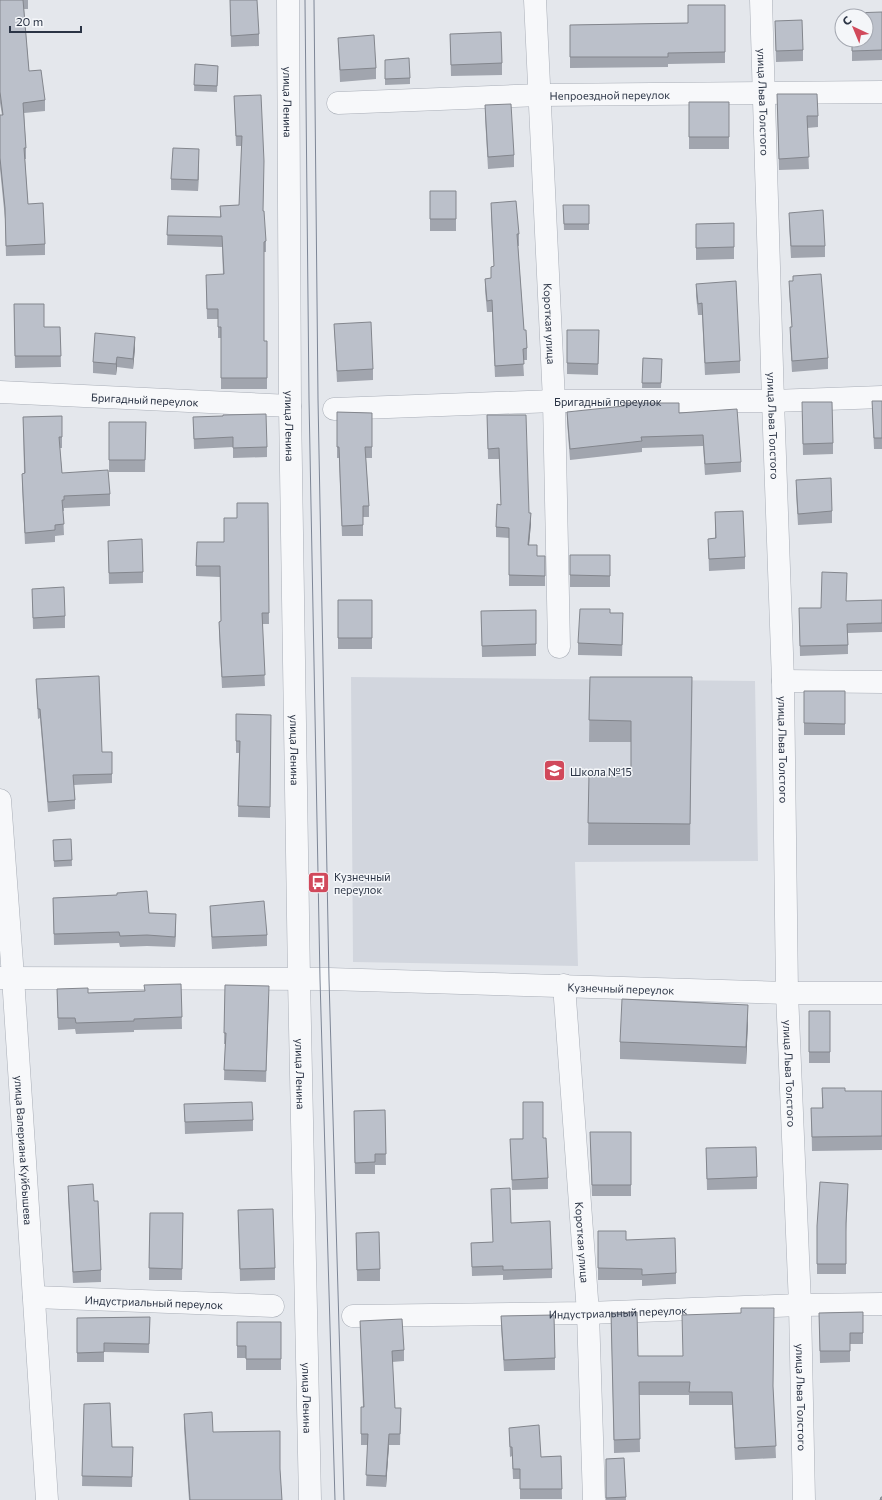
<svg xmlns="http://www.w3.org/2000/svg" width="882" height="1500" font-family="Commissioner,sans-serif">
<style>
.built{fill:#d2d6de}
.lines{fill:none;stroke-linecap:round;stroke-linejoin:round}
.minor-casing{stroke:#a9aeb7;stroke-width:23}
.minor{stroke:#f7f8fa;stroke-width:22}
.tram{stroke:#7d8696;stroke-width:1}
.wall{fill:#a1a5ae}
.shaded-wall{fill:#83868d}
.building{fill:#bbc0ca;stroke:#83868d}
.labels{text-anchor:middle;dominant-baseline:central;stroke-width:3;stroke-linejoin:round;paint-order:stroke}
.street-label{font-size:11px;fill:#2b3445;stroke:#f4f6f9}
.poi-label{font-size:11px;fill:#2b3445;stroke:#f4f6f9;text-anchor:start}
</style>
<rect width="100%" height="100%" fill="#e4e7ec"/>
<!-- built -->
<path class="built" d="M351 677 755 681 758 861 575 862 578 966 353 962Z"/>
<g class="lines">
<defs>
<g id="minor">
<path id="s1" d="M288 0 290 406 299 979 310 1500"/>
<path id="s2" d="M535 0 554 401 559 647"/>
<path id="s3" d="M761 0 773 401 783 681 787 993 800 1305 804 1500"/>
<path id="s4" d="M338 103 540 95 882 92"/>
<path id="s5" d="M0 392 290 406"/>
<path id="s6" d="M334 409 554 401H773L882 397"/>
<path d="M783 681 882 682"/>
<path id="s7" d="M0 800 13 977 47 1500"/>
<path id="s8" d="M0 978 329 979 787 993H882"/>
<path id="s9" d="M564 985 588 1313 594 1500"/>
<path id="s10" d="M34 1297 273 1306"/>
<path id="s11" d="M353 1316 588 1313 800 1305 882 1304"/>
</g>
</defs>
<!-- minor casing -->
<use href="#minor" class="minor-casing"/>
<!-- minor -->
<use href="#minor" class="minor"/>
<!-- tram -->
<path class="tram" d="M305 0 309 399 320 979 335 1500
M314 0 318 399 329 979 344 1500"/>
</g>
<!-- wall -->
<path class="wall" d="M0 0H28V9H24L29 71 45 100V111L24 113 26 148V159H25L28 204 45 244V255L6 256 5 219 0 169V115H2L0 103Z
M230 0 259 34V46L231 47Z
M725 5V63L668 64V67L570 68V25L688 23Z
M882 12V60L852 61V40Z
M775 21 803 50V61L776 62Z
M450 34 502 63V75L451 76Z
M338 38 376 68V79L340 82Z
M385 60 410 78V84L385 85Z
M195 64 218 66 217 92 194 91Z
M777 94 818 116V127L807 128 809 169 779 170Z
M234 96 263 211 266 241V252H264V341H267V389H221V338H218V319H207L206 285 223 274 222 247 167 245 168 216 220 217V206L239 205 242 146H236Z
M689 102H729V149H689Z
M485 105 514 155V167L488 169 485 117Z
M199 161 198 191 171 190V179Z
M430 191H456V231H430Z
M491 203 519 234V246H518L524 330 527 348V360H523L524 376 495 377 492 312H487L485 290V279L491 278V267L494 266 491 215Z
M563 205 589 224V230H564Z
M789 213 825 246V257L791 258 789 224Z
M734 223V259L696 260V224Z
M789 281 828 358V369L792 372 790 339V327H792L789 292Z
M696 284 740 361V373L705 375 702 315H698L696 296Z
M14 304 44 327H60L61 367 15 368Z
M334 324 373 369V380L337 382Z
M567 330H599L598 375 567 374Z
M135 348 133 369 117 367 116 375 93 373V362Z
M643 358 662 359 661 388H642Z
M872 401H882V449H874Z
M337 412 372 413V458H366L369 506V517H363V536H342L339 458H337Z
M567 412 679 413 741 462V472L705 475 703 446 642 448V452L570 460 567 422Z
M802 414 833 443V454L803 455Z
M487 415 529 513 531 523 529 545 537 556H545V586H509V538L496 537V527L501 505 499 459H488Z
M62 416V448H60L62 473 110 494V506L64 508V511H63L64 535 55 536V542L25 544 22 485V474L24 473 23 417Z
M193 417 267 447V457L233 458V447L194 449Z
M109 422H146L145 472H109Z
M796 480 832 511V523L798 525 796 492Z
M268 503 269 624H262L265 686 222 688 219 632V622L221 621 220 577 196 576V566L224 542 237 518Z
M715 512 745 557V569L709 571 708 539 715 538Z
M108 541 143 572V583L109 584Z
M570 555H610V587H570Z
M32 589 65 616V628L33 629Z
M338 600H372V649H338Z
M882 600V632L848 633V654L800 656 799 608H821L846 601Z
M536 610V656L482 657 481 611Z
M610 613 623 625 622 656 578 655V643Z
M590 677H692L690 845H588L589 775H631V742H589Z
M36 679 102 752 112 774V783L74 785 75 800V809L48 812 40 718 38 719Z
M804 691H845V735H804Z
M236 714 271 715 270 818 238 817 239 753H236Z
M71 839 72 866 54 867 53 840Z
M117 895 149 913 176 925 175 947 147 946 120 947 119 943 54 945 53 898Z
M210 906 267 935V946L212 949 210 917Z
M181 984 182 1029 134 1030V1032L76 1034 75 1029 58 1030 57 989 88 993 144 991Z
M225 985 269 996 266 1082 224 1080 225 1044H224Z
M809 1011H830V1063H809Z
M748 1022 746 1064 620 1059V1042Z
M822 1088 845 1091H882V1150L812 1151 811 1108H822Z
M184 1104 253 1120V1131L185 1134Z
M385 1110 386 1165H375V1174H355L354 1111Z
M590 1132H631V1196H592Z
M543 1138 548 1178V1189L512 1190 510 1139Z
M706 1148 757 1177V1189L707 1190Z
M68 1186 94 1201 101 1270V1282L73 1283 68 1197Z
M491 1189 511 1223 552 1269V1278L503 1280V1275L472 1276 471 1243 493 1242Z
M848 1194 846 1232V1274H817V1226Z
M238 1210 275 1268V1280L240 1281Z
M150 1213H183L182 1280H149Z
M598 1231 626 1240 676 1273V1284L642 1286V1280H598Z
M356 1233 380 1269V1281H357Z
M863 1312V1344H850V1362L820 1363 819 1313Z
M611 1313 638 1356 773 1390 776 1458 735 1460 732 1405H689V1395H639L640 1452 614 1453Z
M501 1316 555 1358V1370L504 1371 501 1327Z
M150 1317 149 1353 104 1352V1362H77V1318Z
M360 1321 404 1350V1361L392 1362 395 1408H401L400 1445H389L386 1487 366 1486 368 1445H361V1407H363Z
M237 1322H281V1370H246V1358H237Z
M84 1404 112 1447H133L132 1487 82 1486Z
M184 1414 213 1432 280 1470 282 1500H189L184 1428Z
M509 1428 541 1457 561 1456 562 1499H520V1479H513L512 1456 510 1457Z
M624 1458 626 1500H606V1459Z"/>
<!-- shaded-wall -->
<path class="shaded-wall" d="M199 149V161L198 191V180Z
M135 337V348L133 369V359Z
M117 357V367L116 375V364Z
M531 513V523L528 556V545Z
M176 914V925L175 947V937Z
M748 1005V1022L746 1064V1047Z
M389 1434V1445L386 1487V1476Z"/>
<!-- building -->
<path class="building" d="M0 0H23L29 71 41 70 45 100 23 103 26 148H24L28 204 43 203 45 244 6 246 5 208 0 158V115H3L0 92Z
M230 0H257L259 34 231 36Z
M688 5H725V52L668 53V57H570V25L688 23Z
M882 12V50L852 51V40H866V16H852V13Z
M802 20 803 50 776 51 775 21Z
M501 32 502 63 451 65 450 34Z
M374 35 376 68 340 70 338 38Z
M409 58 410 78 385 79V60Z
M195 64 218 66 217 86 194 85Z
M777 94H817L818 116H807L809 157 779 159Z
M261 95 264 161 263 211H264L266 241 264 242V341H267V378H221V327H218V309H207L206 275 224 274 222 236 167 235 168 216 221 217 220 206 239 205 242 136H236L234 96Z
M689 102H729V137H689Z
M511 104 514 155 488 157 485 105Z
M173 148 199 149 198 180 171 179Z
M430 191H456V219H430Z
M516 201 519 234H517L524 330H526L527 348 523 349 524 364 495 366 492 300 487 301 485 279 491 278V267L494 266 491 203Z
M563 205H589V224H564Z
M823 210 825 246H791L789 213Z
M734 223V247L696 248V224Z
M821 274 828 358 792 361 790 327H792L789 281H793V276Z
M736 281 740 361 705 363 702 303 698 304 696 284Z
M14 304H44V327H60L61 356H15Z
M371 322 373 369 337 371 334 324Z
M567 330H599L598 364 567 363Z
M95 333 135 337 133 359 117 357 116 364 93 362Z
M643 358 662 359 661 383H642Z
M872 401H882V438H874Z
M802 402H832L833 443 803 444Z
M624 403H679V413L737 409 741 462 705 464 703 435 641 437 642 441 570 449 567 412 624 406Z
M337 412 372 413V447H365L369 506H363V525L342 526 339 447H337Z
M266 414 267 447 233 448V437L194 439 193 417 223 416V415Z
M487 415H526L529 513H531L528 545H537V556H545V576L509 575V528L496 527 497 504 501 505 499 448 488 449Z
M62 416V437H59L62 473 108 470 110 494 64 496V500H62L64 524 55 525V530L25 533 22 474 25 473 23 417Z
M109 422H146L145 460H109Z
M831 478 832 511 798 514 796 480Z
M237 503H268L269 613H262L265 675 222 677 219 622 221 621 220 566H196L197 542H224V518H237Z
M743 511 745 557 709 559 708 539 716 538 715 512Z
M142 539 143 572 109 573 108 541Z
M570 555H610V576L570 575Z
M822 572 847 573 846 601 882 600V623L847 624 848 645 800 646 799 608H821Z
M64 587 65 616 33 618 32 589Z
M338 600H372V638H338Z
M580 609H610V613H623L622 645 578 643Z
M536 610V644L482 646 481 611Z
M99 676 102 752H112V774L73 775 75 800 48 802 40 709H38L36 679Z
M590 677H692L690 824 588 823 589 775H631V721L589 720Z
M804 691H845V724L804 723Z
M236 714 271 715 270 807 238 806 240 741H236Z
M71 839 72 860 54 861 53 840Z
M147 891 149 913 176 914 175 937 147 935 120 936 119 932 54 934 53 898 117 895V893Z
M264 901 267 935 212 937 210 906Z
M181 984 182 1017 134 1019V1021L76 1023 75 1018H58L57 989 88 988V993L145 991 144 985Z
M225 985 269 986 266 1071 224 1070 226 1033H224Z
M622 999 748 1005 746 1047 620 1042Z
M809 1011H830V1052H809Z
M822 1088H845V1091H882V1136L812 1137 811 1108H823Z
M252 1102 253 1120 185 1122 184 1104Z
M523 1102H543V1138H546L548 1178 512 1180 510 1139H523Z
M385 1110 386 1154H375V1162L355 1163 354 1111Z
M590 1132H631V1185H592Z
M756 1147 757 1177 707 1179 706 1148Z
M820 1182 848 1184 846 1223V1264H817V1226Z
M93 1184 94 1201H98L101 1270 73 1272 68 1186Z
M510 1188 511 1223 550 1221 552 1269 503 1270V1266L472 1267 471 1243 493 1242 491 1189Z
M273 1209 275 1268 240 1269 238 1210Z
M150 1213H183L182 1269 149 1268Z
M598 1231H626V1240L675 1238 676 1273 642 1275V1269L598 1268Z
M379 1232 380 1269 357 1270 356 1233Z
M741 1308H774L773 1386 776 1446 735 1448 732 1392H689L690 1382H639L640 1439 614 1440 611 1313 637 1312 638 1356H683L682 1315 741 1313Z
M863 1312V1333H850V1351H820L819 1313Z
M554 1315 555 1358 504 1360 501 1316Z
M150 1317 149 1344 104 1343V1352L77 1353V1318Z
M402 1319 404 1350 392 1351 395 1408H401L400 1434H389L386 1476 366 1475 368 1434H361V1407H364L360 1321Z
M237 1322H281V1359H246V1346H237Z
M110 1403 112 1447H133L132 1477 82 1476 84 1404Z
M212 1412 213 1432 280 1431V1469L282 1500H190L184 1414Z
M539 1425 541 1457 561 1456 562 1489H520V1469H513L512 1447H510L509 1428Z
M624 1458 626 1497 606 1498V1459Z
M881 1497H882V1500H880Z"/>
<!-- icons -->
<defs>
<symbol id="school-square" viewBox="-11 -11 22 22"><rect x="-9" y="-9" width="18" height="18" rx="4" fill="#d1495b" stroke="#f4f6f9"/><path d="M0-5L7-2L0 1L-7-2ZM-4 1L0 2.5L4 1V4Q0 6-4 4Z" fill="#fff"/></symbol>
<symbol id="bus-square" viewBox="-11 -11 22 22"><rect x="-9" y="-9" width="18" height="18" rx="4" fill="#d1495b" stroke="#f4f6f9"/><path d="M-5-6H5V4H4V6H2V4H-2V6H-4V4H-5ZM-3.5-4V0h7V-4ZM-3.5 1.2v1.5H-2V1.2ZM2 1.2v1.5H3.5V1.2Z" fill="#fff"/></symbol>
</defs>
<g fill-rule="evenodd">
<use href="#school-square" x="542" y="758" width="25" height="25"/>
<use href="#bus-square" x="306" y="870" width="25" height="25"/>
</g>
<g class="labels">
<!-- street labels -->
<g class="street-label">
<text stroke="none"><textPath href="#s4" startOffset="272">Непроездной переулок</textPath></text>
<text stroke="none"><textPath href="#s1" startOffset="102">улица Ленина</textPath></text>
<text stroke="none"><textPath href="#s3" startOffset="102">улица Льва Толстого</textPath></text>
<text stroke="none"><textPath href="#s2" startOffset="324">Короткая улица</textPath></text>
<text stroke="none"><textPath href="#s5" startOffset="145">Бригадный переулок</textPath></text>
<text stroke="none"><textPath href="#s6" startOffset="274">Бригадный переулок</textPath></text>
<text stroke="none"><textPath href="#s1" startOffset="426">улица Ленина</textPath></text>
<text stroke="none"><textPath href="#s3" startOffset="426">улица Льва Толстого</textPath></text>
<text stroke="none"><textPath href="#s1" startOffset="750">улица Ленина</textPath></text>
<text stroke="none"><textPath href="#s3" startOffset="750">улица Льва Толстого</textPath></text>
<text stroke="none"><textPath href="#s8" startOffset="621">Кузнечный переулок</textPath></text>
<text stroke="none"><textPath href="#s1" startOffset="1074">улица Ленина</textPath></text>
<text stroke="none"><textPath href="#s3" startOffset="1074">улица Льва Толстого</textPath></text>
<text stroke="none"><textPath href="#s7" startOffset="351">улица Валериана Куйбышева</textPath></text>
<text stroke="none"><textPath href="#s9" startOffset="258">Короткая улица</textPath></text>
<text stroke="none"><textPath href="#s10" startOffset="120">Индустриальный переулок</textPath></text>
<text stroke="none"><textPath href="#s11" startOffset="265">Индустриальный переулок</textPath></text>
<text stroke="none"><textPath href="#s1" startOffset="1398">улица Ленина</textPath></text>
<text stroke="none"><textPath href="#s3" startOffset="1398">улица Льва Толстого</textPath></text>
</g>
<!-- poi labels -->
<g class="poi-label">
<text x="570" y="771">Школа №15</text>
<text x="334" y="876">Кузнечный<tspan x="334" dy="13">переулок</tspan></text>
</g>
</g>
<!-- north arrow -->
<g transform="translate(854 28) rotate(316)"><circle r="19" fill="#f4f6f9" stroke="#a4a8b1"/>
<path d="M0-3L7 15L0 10L-7 15Z" fill="#d1495b"/>
<text y="-6" font-size="11" font-weight="bold" text-anchor="middle" fill="#2b3445">С</text>
</g>
<!-- scale -->
<path d="M10 26v6h71v-6" fill="none" stroke="#2b3445" stroke-width="2"/>
<text x="16" y="26" font-size="12" fill="#2b3445" stroke="#f4f6f9" stroke-width="3" paint-order="stroke">20 m</text>
</svg>
